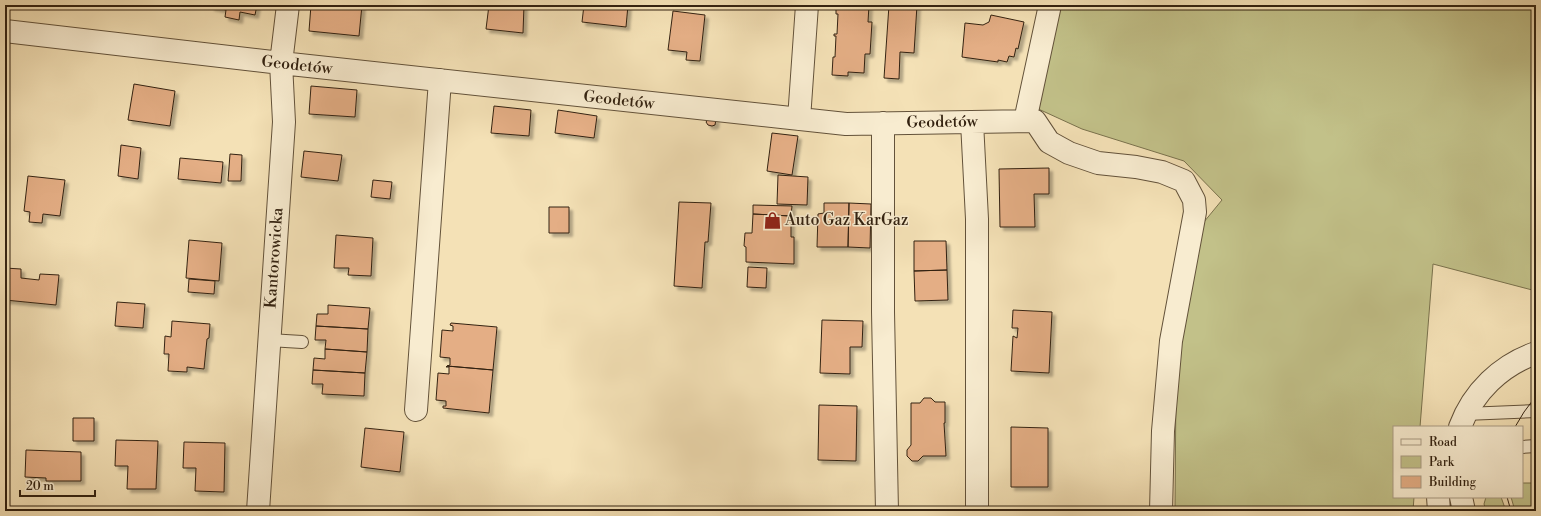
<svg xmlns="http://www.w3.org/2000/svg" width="1541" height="516" font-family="'Libre Bodoni',serif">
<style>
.green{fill:#c2c189;stroke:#7a724d}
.building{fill:#e4ae85;stroke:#321;filter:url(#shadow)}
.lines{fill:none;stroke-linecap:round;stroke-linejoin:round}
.service-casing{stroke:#63523a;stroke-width:14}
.minor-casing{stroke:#63523a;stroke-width:24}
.service{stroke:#f8ecd0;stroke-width:12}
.minor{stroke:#f8ecd0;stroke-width:22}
.tram{stroke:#321;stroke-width:1}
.labels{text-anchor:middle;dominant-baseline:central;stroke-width:3;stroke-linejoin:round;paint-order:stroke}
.street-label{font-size:16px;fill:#321;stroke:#f8ecd0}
.poi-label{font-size:16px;fill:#321;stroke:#f8ecd0;text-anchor:start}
</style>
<defs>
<filter id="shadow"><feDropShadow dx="3.5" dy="3.5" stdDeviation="1" flood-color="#0004"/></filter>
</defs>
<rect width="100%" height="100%" fill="#f4e1b6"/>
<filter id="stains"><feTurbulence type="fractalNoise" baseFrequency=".005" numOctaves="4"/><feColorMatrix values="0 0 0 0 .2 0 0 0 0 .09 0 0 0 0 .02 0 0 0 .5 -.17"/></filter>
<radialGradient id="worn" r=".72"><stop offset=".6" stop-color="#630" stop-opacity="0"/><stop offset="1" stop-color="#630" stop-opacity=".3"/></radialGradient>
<!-- green -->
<path class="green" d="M1056 5H1536V291L1433 264 1420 427H1394V497H1414L1413 511H1175L1176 380 1199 228 1222 200 1184 161 1082 129 1034 107Z
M1522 483H1536V511H1515L1511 497H1522Z
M1486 497H1501L1506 511H1486L1484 504Z"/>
<!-- building -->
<path class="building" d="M211 5H257L255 15 240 12 239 20 225 17 226 10 211 7Z
M311 5H362L359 36 309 31Z
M489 5H524L523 33 486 29Z
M584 5H628L626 27 582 22Z
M836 5H869L868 22H872L870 54H865L864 73 848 72V76L832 75 833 57H835L836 36H834V34H837L838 14H836Z
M889 5H917L914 53 900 52 899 79 884 78Z
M673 11 705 15 700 61 686 60 687 52 668 50Z
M991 15 1024 22 1018 49 1016 48 1014 57 1009 56 1007 62 998 60V62L962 57 965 23 983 25 989 22Z
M134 84 175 91 170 126 128 120Z
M311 86 357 90 355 117 309 114Z
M494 106 531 110 529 136 491 133Z
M558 110 597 116 594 138 555 133Z
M709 118 716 119 715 125 712 126 708 125 706 122Z
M772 133 798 136 792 175 767 171Z
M121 145 141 148 138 179 118 176Z
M304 151 342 155 338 181 301 177Z
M230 154 242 155 241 181H228Z
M180 158 223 162 221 183 178 179Z
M1049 168V194H1034L1035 227H1000L999 169Z
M778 175 808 177 807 205 777 204Z
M28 176 65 180 60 216 43 214 42 223 29 222 30 212 24 211Z
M373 180 392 182 390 199 371 197Z
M679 202 711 203 708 242H705L702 288 674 286Z
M824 203H849L848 247H817L818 214 824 213Z
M849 203 871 204 870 248 848 247Z
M753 205 792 206 791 216 753 214Z
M549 207H569V233H549Z
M753 214 791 216V237H794V264L746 262V247L744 246 745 233H752Z
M336 235 373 238 371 276 348 275 349 268H334Z
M189 240 222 243 219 281 186 278Z
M914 241H946L947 270 914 271Z
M748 267 767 268 766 288 747 287Z
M5 268 21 269V278L39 280 40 274 59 275 56 305 5 300Z
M947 270 948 300 915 301 914 271Z
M189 279 215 281 214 294 188 292Z
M117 302 145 304 143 328 115 326Z
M328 305 370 308 368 329 316 326 317 314H328Z
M1013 310 1052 312 1049 373 1011 371 1013 336 1017 338 1018 328H1012Z
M822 320 863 321 862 347H850V374L820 373Z
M172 321 210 324 209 338 207 339 204 369 187 367V372L168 371 169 354H164L165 336 171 337Z
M451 323 497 327 493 370 447 366 450 365V358L440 357 442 330 453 331V326L450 325Z
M316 326 368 329 367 352 325 349 326 340H315Z
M325 349 367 352 365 373 313 370 314 358 325 359Z
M447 366 493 370 489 413 443 408V406H446V401L436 400 438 373 449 374V367H446Z
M313 370 365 373 364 396 322 394 323 384H312Z
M924 398H931L935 402H945V423H944L946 456H923L918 461H912L907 456V450L911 445V403H920Z
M819 405 857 406 856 461 818 460Z
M73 418H94V441H73Z
M1011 427 1048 428V487H1011Z
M365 428 404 432 400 472 361 467Z
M116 440 158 441 156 489H127L128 466H115Z
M184 442 225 443 224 492 195 491 196 468H183Z
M26 450 81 452V481H46V478L25 477Z
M818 508H859V511H818Z"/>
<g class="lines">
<defs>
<path id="service" d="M269 340 302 342
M1465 414 1536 411
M1522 447 1536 446"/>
<path id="minor" d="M5 31 281 63 846 124 1035 121 1049 142 1069 153 1098 163 1136 167 1162 172 1184 181 1194 200 1195 212 1171 341 1163 431 1161 511
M799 119 807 5
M1025 121 1050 5
M972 122 977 219V511
M883 123V312L887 511
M416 410 440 80
M1460 427C1473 392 1501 365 1536 353
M1438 497 1439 511
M1461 497 1464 511
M258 511 284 122 281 63 288 5"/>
</defs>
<!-- service casing -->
<use href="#service" class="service-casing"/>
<!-- minor casing -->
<use href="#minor" class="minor-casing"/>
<!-- service -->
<use href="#service" class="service"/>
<!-- minor -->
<use href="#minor" class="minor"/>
<!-- tram -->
<path class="tram" d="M1515 427 1524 412 1536 396
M1507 497 1511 511"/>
</g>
<!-- icons -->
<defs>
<symbol id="shop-bare" viewBox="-9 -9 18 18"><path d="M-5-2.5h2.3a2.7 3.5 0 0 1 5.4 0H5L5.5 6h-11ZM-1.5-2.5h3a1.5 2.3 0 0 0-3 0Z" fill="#8f2418" stroke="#f8ecd0" stroke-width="2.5" paint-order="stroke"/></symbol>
</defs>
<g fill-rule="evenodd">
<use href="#shop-bare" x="760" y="208" width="25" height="25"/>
</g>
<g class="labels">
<!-- street labels -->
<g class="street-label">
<text transform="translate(297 65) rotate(6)">Geodetów</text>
<text transform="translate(619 100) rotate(6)">Geodetów</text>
<text transform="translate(942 122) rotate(-1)">Geodetów</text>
<text transform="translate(274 258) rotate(-86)">Kantorowicka</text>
</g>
<!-- poi labels -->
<g class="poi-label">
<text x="785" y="220">Auto Gaz KarGaz</text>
</g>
</g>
<!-- margin -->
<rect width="1541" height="516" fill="none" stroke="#f4e1b6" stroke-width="20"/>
<rect x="6" y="6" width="1529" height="504" fill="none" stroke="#321" stroke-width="2"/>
<rect x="10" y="10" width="1521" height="496" fill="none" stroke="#321"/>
<!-- legend -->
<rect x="1393" y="426" width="130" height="72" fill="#f8ecd0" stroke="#a99b84"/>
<rect x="1401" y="439" width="20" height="6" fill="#f8ecd0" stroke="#a99b84"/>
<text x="1429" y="446" font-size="12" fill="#332211">Road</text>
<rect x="1401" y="456" width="20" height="12" fill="#c2c189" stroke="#a99b84"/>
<text x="1429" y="466" font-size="12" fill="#332211">Park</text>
<rect x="1401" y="476" width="20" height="12" fill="#e4ae85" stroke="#a99b84"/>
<text x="1429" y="486" font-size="12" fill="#332211">Building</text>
<!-- scale -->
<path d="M20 490v6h75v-6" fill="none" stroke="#332211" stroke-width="2"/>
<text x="26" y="490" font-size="12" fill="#332211" stroke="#f8ecd0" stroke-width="3" paint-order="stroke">20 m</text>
<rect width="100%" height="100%" filter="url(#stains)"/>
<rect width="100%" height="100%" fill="url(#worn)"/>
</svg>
